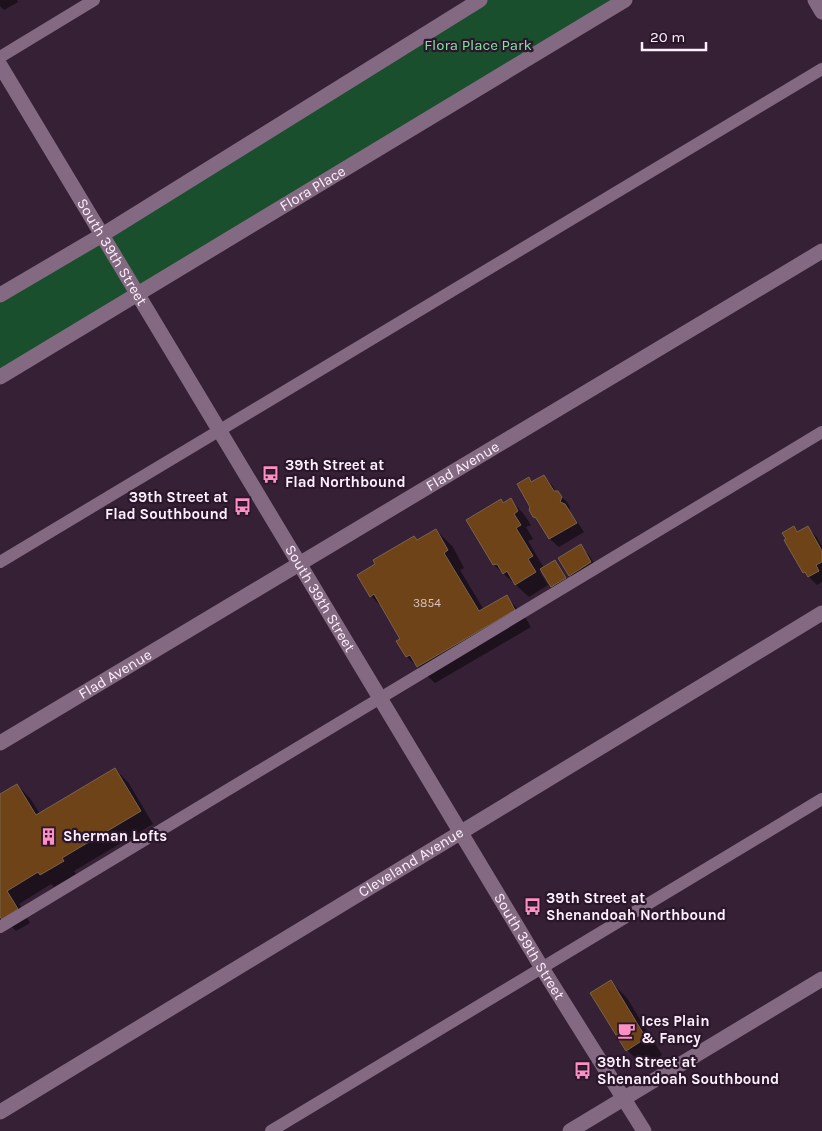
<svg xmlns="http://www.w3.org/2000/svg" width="822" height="1131" font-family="Karla,sans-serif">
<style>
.green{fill:#1a4f2e}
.shadow{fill:#0007}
.building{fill:#6d4317;stroke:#7b624b}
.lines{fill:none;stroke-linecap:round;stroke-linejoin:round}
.lane{stroke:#836a82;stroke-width:12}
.street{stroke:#836a82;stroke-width:15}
.secondary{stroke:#836a82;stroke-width:15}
.labels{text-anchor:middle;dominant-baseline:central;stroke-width:4.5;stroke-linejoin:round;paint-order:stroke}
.number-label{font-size:12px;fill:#dac4c4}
.park-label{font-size:15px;fill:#82e4a2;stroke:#2b172b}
.street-label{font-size:15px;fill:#feeffd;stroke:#2b172b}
.poi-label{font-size:15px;font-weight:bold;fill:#feeffd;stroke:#2b172b;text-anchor:start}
</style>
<rect width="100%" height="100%" fill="#362035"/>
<!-- green -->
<path class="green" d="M480 0H625L0 377V295Z"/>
<!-- shadow -->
<path class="shadow" d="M0 0H17L18 2 4 10 0 6Z
M544 476 552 485 557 493 567 502 570 507 569 510 584 532 559 547 550 539 541 523 534 516 528 479 533 483Z
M510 500 523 513 531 525 526 527 533 539 528 541 544 568 555 562 569 582 556 590 543 571 540 572 548 585 529 597 494 565 504 504Z
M794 527 799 533 807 527 816 536 822 546V582L817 585 804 572Z
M436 530 453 547 464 568 460 570 484 610 506 597 523 614 531 627 435 683 407 657 401 639 384 609 371 596 417 541Z
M580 546 589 555 599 571 578 584 570 575Z
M115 769 128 782 153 824 74 871 76 874 54 887 51 884 19 904 30 923 16 931 0 915V795L17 785 30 798 40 814Z
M610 981 627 998 662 1055 644 1067 627 1050Z"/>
<!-- building -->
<path class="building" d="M544 475 554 491H558L562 497 560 502 565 504 577 523 549 539 536 518 533 517 529 510 530 507 517 484 529 477 531 482Z
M511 498 518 511 514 514 521 525 516 528 533 556 528 559 536 572 515 585 507 571 503 574 497 564 493 565 466 520 501 499 503 503Z
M794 526 797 532 808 526 822 551V562L816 565 819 571 808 577 805 572 803 573 784 540 786 539 782 533Z
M436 529 448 550 444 553 479 611 507 595 515 610 417 667 410 655 406 657 396 641 400 639 374 594 370 597 357 575 375 564 373 560 414 536 417 540Z
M581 544 591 562 569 576 558 558Z
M555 560 566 578 551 587 540 569Z
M115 768 141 811 62 858 64 861 40 875 38 872 7 891 18 909 2 919 0 917V794L17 784 36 815Z
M611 980 646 1038 626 1051 590 993Z"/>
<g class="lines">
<!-- lane -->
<path class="lane" d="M0 57 94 0
M0 562 822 69
M0 927 822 432
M271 1131 822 799"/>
<!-- street -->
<g class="street">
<path d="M815 0 822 12"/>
<path d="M0 295 102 235 480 0"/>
<path id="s1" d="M0 377 625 0"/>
<path id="s2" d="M0 743 822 251"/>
<path id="s3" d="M0 1112C274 946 547 778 822 613"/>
<path d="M570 1131 822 979"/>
</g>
<!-- secondary -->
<path class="secondary" id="s4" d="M0 65 542 968 644 1131"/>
</g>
<!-- icons -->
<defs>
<symbol id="bus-bare" viewBox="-9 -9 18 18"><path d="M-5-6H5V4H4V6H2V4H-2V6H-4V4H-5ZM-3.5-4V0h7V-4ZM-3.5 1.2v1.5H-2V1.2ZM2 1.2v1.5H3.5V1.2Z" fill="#fc8fc3" stroke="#2b172b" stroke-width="2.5" paint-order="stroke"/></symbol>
<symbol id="building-bare" viewBox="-9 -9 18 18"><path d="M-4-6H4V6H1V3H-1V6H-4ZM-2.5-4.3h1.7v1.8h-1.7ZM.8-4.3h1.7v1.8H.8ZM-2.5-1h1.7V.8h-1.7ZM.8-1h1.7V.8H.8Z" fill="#fc8fc3" stroke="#2b172b" stroke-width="2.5" paint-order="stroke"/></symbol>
<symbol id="cafe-bare" viewBox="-9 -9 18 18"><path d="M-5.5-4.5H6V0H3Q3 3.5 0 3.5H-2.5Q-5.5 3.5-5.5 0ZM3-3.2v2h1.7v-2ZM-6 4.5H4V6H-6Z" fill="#fc8fc3" stroke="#2b172b" stroke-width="2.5" paint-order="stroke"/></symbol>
</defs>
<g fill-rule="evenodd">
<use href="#bus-bare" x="258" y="462" width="25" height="25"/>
<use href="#bus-bare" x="230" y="494" width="25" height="25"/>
<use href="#building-bare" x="36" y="824" width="25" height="25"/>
<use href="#bus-bare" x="520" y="894" width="25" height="25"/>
<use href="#cafe-bare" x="614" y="1018" width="25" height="25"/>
<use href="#bus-bare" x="570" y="1058" width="25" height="25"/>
</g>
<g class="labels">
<!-- number labels -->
<g class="number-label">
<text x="427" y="603">3854</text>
</g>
<!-- park labels -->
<g class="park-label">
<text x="478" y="45">Flora Place Park</text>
</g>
<!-- street labels -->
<g class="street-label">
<text stroke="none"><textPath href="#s1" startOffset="365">Flora Place</textPath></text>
<text stroke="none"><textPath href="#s4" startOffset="218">South 39th Street</textPath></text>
<text stroke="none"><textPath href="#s2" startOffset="539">Flad Avenue</textPath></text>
<text stroke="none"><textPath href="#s4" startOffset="622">South 39th Street</textPath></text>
<text stroke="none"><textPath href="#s2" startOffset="134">Flad Avenue</textPath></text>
<text stroke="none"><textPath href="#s3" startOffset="481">Cleveland Avenue</textPath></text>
<text stroke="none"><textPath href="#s4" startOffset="1028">South 39th Street</textPath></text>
</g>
<!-- poi labels -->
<g class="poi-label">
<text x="285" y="465">39th Street at<tspan x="285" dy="17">Flad Northbound</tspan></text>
<text x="228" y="497" text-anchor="end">39th Street at<tspan x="228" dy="17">Flad Southbound</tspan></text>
<text x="63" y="836">Sherman Lofts</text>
<text x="546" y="898">39th Street at<tspan x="546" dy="17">Shenandoah Northbound</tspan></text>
<text x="641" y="1021">Ices Plain<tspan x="641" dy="17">&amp; Fancy</tspan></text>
<text x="597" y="1062">39th Street at<tspan x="597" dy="17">Shenandoah Southbound</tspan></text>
</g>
</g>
<!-- scale -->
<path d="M642 42v8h64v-8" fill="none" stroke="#feeffd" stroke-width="2.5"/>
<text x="650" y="42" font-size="15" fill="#feeffd" stroke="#2b172b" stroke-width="4" paint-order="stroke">20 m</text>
</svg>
